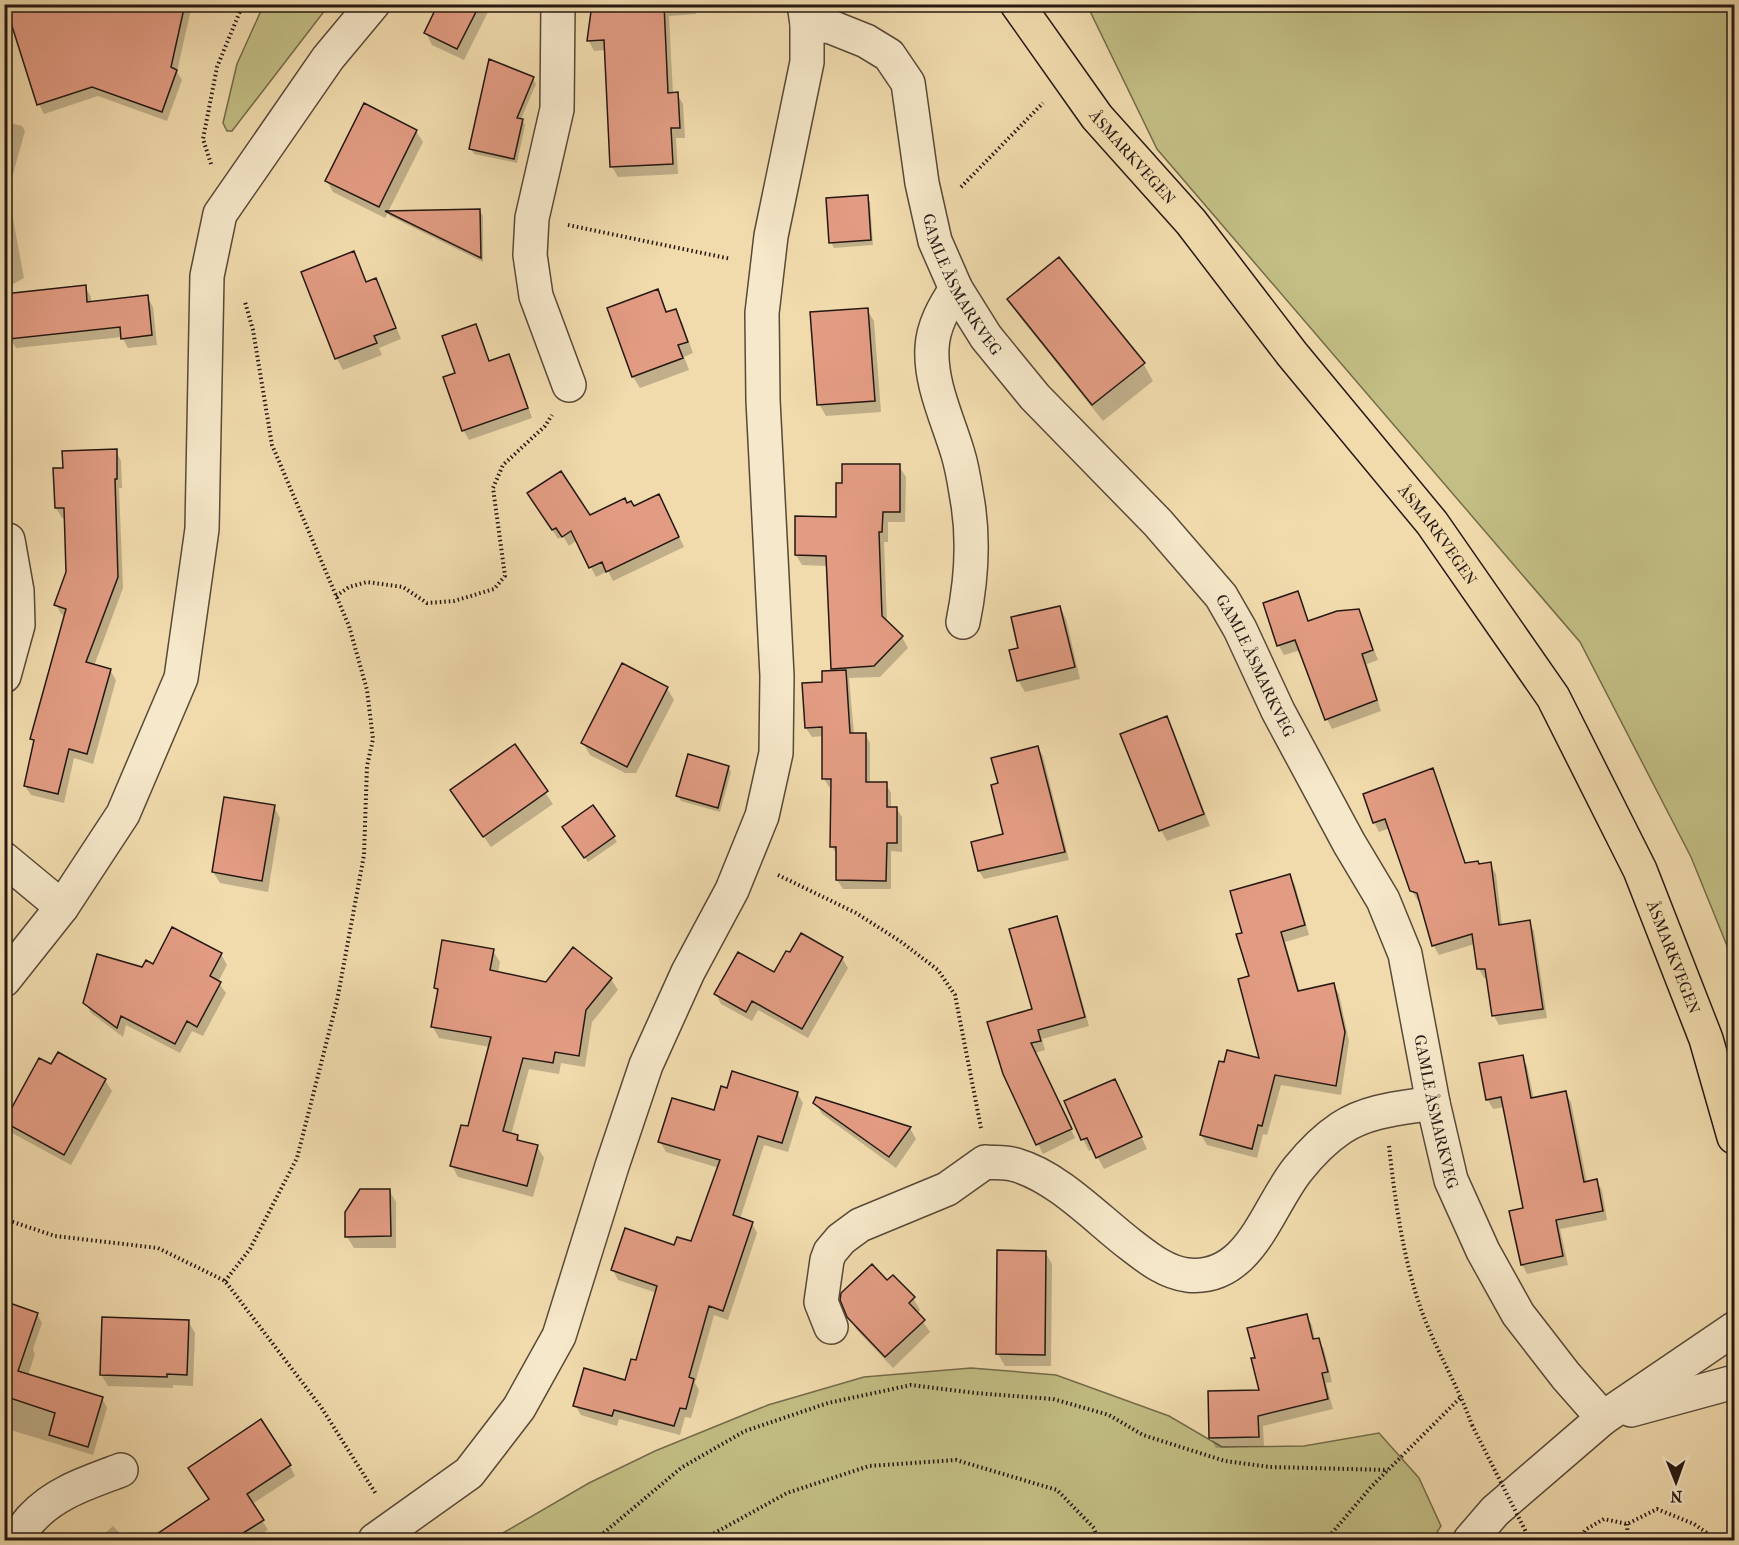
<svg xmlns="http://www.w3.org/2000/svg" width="1739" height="1545" font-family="'IM FELL French Canon',serif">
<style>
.green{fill:#c2be84;stroke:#746b4b;stroke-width:1.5}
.shadow{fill:#0003}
.building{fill:#e29c83;stroke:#251812;stroke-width:1.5}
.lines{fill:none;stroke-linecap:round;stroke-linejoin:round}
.minor-casing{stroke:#584939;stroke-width:36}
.major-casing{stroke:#251812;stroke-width:36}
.path{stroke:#251812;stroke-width:4;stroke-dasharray:1.5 3;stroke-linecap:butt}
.minor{stroke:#f6e8ca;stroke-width:33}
.major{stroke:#f1dbad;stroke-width:33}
.path-bridge{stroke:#251812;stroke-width:4;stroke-dasharray:1.5 3;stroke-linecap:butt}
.labels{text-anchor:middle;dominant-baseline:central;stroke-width:5;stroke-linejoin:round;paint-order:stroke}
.street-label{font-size:16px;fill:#251812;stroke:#f6e8ca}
</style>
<rect width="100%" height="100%" fill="#f1dbad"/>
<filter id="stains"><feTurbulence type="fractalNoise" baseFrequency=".00333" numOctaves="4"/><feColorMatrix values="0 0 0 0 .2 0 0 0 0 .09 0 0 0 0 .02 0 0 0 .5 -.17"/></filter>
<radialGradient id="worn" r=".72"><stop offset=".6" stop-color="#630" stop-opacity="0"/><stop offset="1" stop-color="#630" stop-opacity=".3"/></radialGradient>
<!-- green -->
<path class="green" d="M264 4 329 5 232 131H227L223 123 237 64Z
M1087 5H1734V963L1691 857 1580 642 1157 149Z
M971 1368 1056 1375 1169 1416 1222 1447 1304 1446 1379 1433 1419 1478 1441 1526 1432 1540H491L589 1483 655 1451 768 1405 864 1377Z"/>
<!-- shadow -->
<path class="shadow" d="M4 4H196L194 10 191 9 177 72 182 80 167 121 98 96 44 114 39 104 13 25 4 29Z
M439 4H492L464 60 432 45 426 33Z
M594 4H695L696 14 669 16 673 94H677L683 104 685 138H676L678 174 618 177 612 167 606 50 594 51 589 41Z
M533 79 536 84 521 119 525 125 517 163 474 154 471 148Z
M4 121 22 126 25 131 8 192 24 278 4 289Z
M416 131 423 142 388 212 479 210 483 216V262L390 216 388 213 385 218 333 192 327 181Z
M867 197 870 202 873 245 834 248 831 242Z
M353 253 368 284H377L383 295 401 339 379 348 382 355 343 370 337 359 303 273Z
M85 287 91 297V303L147 297 153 307 157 345 128 348 122 337 16 348 10 338Z
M657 291 668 313 675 311 682 322 693 353 684 357 689 370 640 388 633 377 608 309Z
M1009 299 1143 363 1153 381 1103 421 1019 316Z
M867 310 874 321 881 412 826 416 819 404Z
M475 326 481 336 490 363 509 356 514 366 532 418 469 440 463 430 457 374Z
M116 451 121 461 122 488H119L123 588 94 666 110 670 116 680 93 764 74 758 64 803 31 795 25 786 35 744 32 739 65 616 61 614 56 604 76 548 66 518H62L56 508 65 469Z
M899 466 906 477 905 522H888V542H884L887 623 902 637 908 648 880 677 849 678 854 734H865L870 743V784H886L891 793V808H896L902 817V852L891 851V889H843L837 880V855L832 847V787H829L824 779V736L812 737 806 728 803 685 824 683 834 672 832 668 828 566 802 565 796 555Z
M535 503 589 517 633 508 664 505 684 547 613 581 608 571 596 577 577 540 569 546 563 536 558 539Z
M1297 593 1309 622 1358 611 1363 621 1378 660 1367 664 1381 711 1332 729 1327 719 1301 650 1284 655 1279 646 1264 604Z
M1060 607 1066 619 1080 679 1025 692 1018 680 1020 649Z
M667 688 674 700 636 773H625L590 755 583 743Z
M1166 718 1173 729 1210 826 1167 841 1161 830Z
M514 747 553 804 491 847 459 802Z
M1038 748 1043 756 1069 860 984 879 979 871 973 843 1005 835 999 784Z
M728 767 731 772 720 812 681 801 678 796Z
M1432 770 1437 780 1466 864H1490L1496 874 1502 926 1529 922 1534 931 1547 1018 1499 1025 1494 1016 1488 978H1484L1479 969 1475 944 1439 955 1433 945 1421 901H1418L1412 891 1390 828 1379 832 1374 822Z
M274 807 280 818 268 892 220 883 213 872Z
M567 832 614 837 617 842 588 862Z
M1289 875 1295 885 1309 935 1285 942 1300 992 1333 984 1339 994 1349 1041 1341 1095 1281 1085 1267 1135 1263 1134 1257 1158 1207 1145 1201 1135 1261 1060 1244 934Z
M1056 917 1061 926 1089 1026 1042 1039 1045 1050 1035 1053 1075 1138 1043 1154 1004 1074 1034 1011Z
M493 951 500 962 498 974 547 984 611 979 618 990 592 1022 585 1067 561 1063 559 1074 529 1069 511 1135 517 1137 521 1142 537 1146 544 1158 533 1197 458 1177 452 1166 469 1128 490 1047 439 1038 433 1027 439 994 435 988Z
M221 954 227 965 218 982 226 993 203 1036 192 1031 180 1053 126 1025 123 1037 91 1013 85 1002 143 969Z
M842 958 848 968 808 1038 758 1010 752 1021 721 1004 716 994 774 974Z
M1522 1056 1527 1066 1534 1099 1565 1093 1571 1102 1587 1183 1596 1181 1602 1190 1607 1220 1560 1229 1568 1265 1527 1274 1522 1264 1525 1209 1505 1107 1493 1109 1488 1100 1481 1064Z
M51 1066 105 1080 112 1091 71 1165 12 1133 6 1121Z
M1115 1080 1147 1149 1104 1169 1093 1149 1089 1151 1083 1139 1066 1102Z
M797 1093 803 1103 788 1152 764 1145 740 1219 752 1223 757 1233 728 1320 714 1315 695 1383 699 1390 691 1418 685 1417 680 1435 619 1419 617 1426 581 1415 575 1405 626 1382 638 1362 657 1293 618 1280 613 1270 675 1247 692 1243 719 1168 666 1152 660 1142 715 1112Z
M4 1094 9 1100 4 1109Z
M815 1102 910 1128 916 1139 896 1168 822 1114Z
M389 1190 396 1202V1248H354L347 1237Z
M999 1252H1045L1052 1264 1051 1366H1005L998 1354Z
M887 1282 913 1298 920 1310 917 1313 930 1332 893 1368 856 1329 849 1316Z
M4 1303 37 1314 42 1323 33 1349 35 1354 28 1375 102 1398 107 1408 93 1455 4 1428Z
M1306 1315 1312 1325 1315 1340H1318L1324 1349 1332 1382 1326 1383 1333 1409 1263 1426 1264 1446 1216 1448 1211 1438 1261 1391 1256 1359Z
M188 1321 195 1333 193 1386 173 1385V1388L108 1386 101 1374Z
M290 1466 295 1476 252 1504 268 1530 252 1540H183L173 1525Z
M113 1526 126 1540H97Z"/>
<!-- building -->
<path class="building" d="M5 4H185L171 67 177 70 162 112 92 87 37 105Z
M438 4H480L457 49 424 33Z
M592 4H664L668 93 678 92 680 128H671L673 164 610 167 604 40 587 41Z
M489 59 534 77 517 118 523 119 514 159 469 149Z
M364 103 417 130 379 207 325 181Z
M868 195 871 240 829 243 826 198Z
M480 209 481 258 385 211Z
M354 251 366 282 376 278 396 328 374 336 377 343 335 359 301 272Z
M1059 257 1145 363 1092 405 1007 299Z
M86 285 87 302 148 295 152 335 121 339 120 327 9 339 4 294Z
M658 289 666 312 676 309 688 342 678 345 683 358 632 377 607 308Z
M868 308 875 401 817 405 810 312Z
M476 324 489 361 509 354 528 408 462 431 443 377 455 373 442 336Z
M117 449V479H115L118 577 86 662 111 669 87 754 69 749 58 794 24 786 34 740 30 739 66 609 54 605 66 572 64 508H55L53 468H63L62 451Z
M842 464H900V512H883L882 532H879L882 616 903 636 874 666 831 669 826 556 795 555V516L836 517V483H842Z
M561 471 590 515 625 498 627 503 631 501 634 506 659 494 679 537 606 572 602 562 589 568 571 531 562 537 556 528 552 530 527 493Z
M1298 591 1308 621 1337 611 1359 609 1373 650 1362 654 1377 700 1325 720 1295 640 1277 646 1263 603Z
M1060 606 1075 667 1017 681 1009 650 1018 648 1011 617Z
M622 663 668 687 627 767 581 743Z
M846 670 850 733H866V782H887V807H897V843H887L886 881 836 880V847H830L831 779H822V727L805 728 802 683 822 682V671Z
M1167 716 1204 814 1159 831 1120 734Z
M515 744 548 791 483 837 450 790Z
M1038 746 1065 852 978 871 971 842 1003 834 991 785 998 783 991 758Z
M688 754 729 766 718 808 676 796Z
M1433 768 1465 863 1478 861 1479 864 1491 862 1499 925 1530 920 1543 1009 1492 1016 1485 969H1477L1472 934 1432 946 1417 893 1410 891 1385 819 1373 823 1363 794Z
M224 797 275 805 262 881 212 872Z
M593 805 615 836 584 858 562 827Z
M1290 874 1305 925 1281 932 1298 991 1334 983 1345 1032 1336 1086 1275 1075 1262 1126 1258 1125 1252 1149 1200 1135 1219 1061 1224 1062 1227 1050 1259 1058 1238 979 1249 976 1236 934 1242 933 1230 891Z
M1057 916 1085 1017 1038 1030 1041 1041 1031 1043 1072 1129 1036 1145 1003 1074 987 1022 1032 1009 1009 929Z
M172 927 222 953 210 976 221 982 197 1027 187 1021 175 1044 121 1016 117 1028 83 1003 97 954 142 967 146 960 153 964Z
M801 933 843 957 802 1029 752 1001 746 1012 714 994 738 952 774 972 786 951 790 952Z
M442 940 494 949 490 970 546 982 573 947 612 978 586 1010 579 1056 555 1052 553 1063 523 1058 503 1131 518 1135 517 1140 538 1145 527 1186 450 1166 461 1125 468 1126 491 1037 431 1027 438 989 434 988Z
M58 1052 106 1079 64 1155 4 1122 39 1058 51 1064Z
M1523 1055 1531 1098 1566 1091 1584 1182 1597 1179 1603 1211 1556 1220 1563 1256 1521 1265 1509 1211 1523 1208 1501 1097 1486 1100 1479 1063Z
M732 1071 798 1092 782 1143 758 1136 733 1215 753 1222 723 1311 709 1306 689 1377 694 1379 686 1409 680 1408 674 1426 614 1410 612 1416 573 1406 584 1368 625 1380 631 1359 636 1360 657 1286 611 1270 625 1228 674 1245 677 1237 691 1241 720 1160 658 1142 672 1098 714 1110 721 1086 727 1088Z
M1115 1079 1142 1137 1096 1158 1087 1138 1081 1140 1064 1101Z
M816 1097 911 1127 889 1157 813 1103Z
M360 1189H390L391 1236 345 1237V1212Z
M997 1250 1046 1251 1045 1355 996 1354Z
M872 1264 887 1280 893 1275 915 1297 909 1303 925 1320 885 1357 847 1317 840 1300 841 1293Z
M4 1301 38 1313 18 1371 103 1397 88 1447 49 1435 55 1413 4 1396Z
M1307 1314 1313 1339 1319 1338 1328 1372 1322 1373 1328 1399 1258 1416 1259 1437 1209 1438 1208 1391 1259 1390 1251 1358H1255L1247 1328Z
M102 1317 189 1320 187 1375 167 1374V1377L100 1375Z
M261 1419 291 1465 247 1494 264 1520 232 1540H148L209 1499 188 1468Z"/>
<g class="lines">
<defs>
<g id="minor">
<path d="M558 4 557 109 532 218 530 255 536 296 569 385"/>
<path id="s1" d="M804 4 807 24 831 27 866 41 889 55 908 83 922 183 935 241 956 289 986 337 1035 397 1158 523 1221 596 1240 629 1278 711 1349 843 1383 900 1405 954 1433 1103 1451 1180 1483 1251 1518 1314 1566 1376 1603 1418"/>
<path d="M956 289C944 307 933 326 932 348 930 384 948 420 958 454 963 470 965 487 968 504 974 543 971 583 963 622"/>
<path d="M4 676 18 625 17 591 8 540"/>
<path d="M4 859 62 907"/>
<path d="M4 980 62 907 123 814 181 678 202 529 207 276 220 214 328 58 373 4"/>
<path d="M831 1327 821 1302 827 1260 830 1252 841 1239 860 1225 947 1189 985 1162C995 1163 1007 1162 1016 1165 1058 1177 1097 1219 1131 1245 1148 1258 1165 1272 1187 1275 1250 1282 1267 1207 1298 1169 1310 1154 1326 1138 1341 1128 1368 1110 1402 1108 1433 1103"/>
<path d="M1631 1410 1734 1382"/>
<path d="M17 1540C22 1533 26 1523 33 1517 56 1492 90 1482 121 1470"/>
<path d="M375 1540 469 1473 519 1408 559 1336 612 1166 646 1065 688 972 732 890 762 816 776 753 777 676 763 400 762 313 771 236 807 62V24"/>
<path d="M1470 1540 1495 1511 1603 1418 1734 1329"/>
</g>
<g id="major">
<path id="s2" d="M1017 4 1097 117 1191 222 1292 354 1432 523 1553 697 1640 870 1706 1039 1734 1137"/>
</g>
</defs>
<!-- minor casing -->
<use href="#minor" class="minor-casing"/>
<!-- major casing -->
<use href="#major" class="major-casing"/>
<!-- path -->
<path class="path" d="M211 164 203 139 217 67 243 4
M961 187 1043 103
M568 225 731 259
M336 596 349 587 367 582 403 587 427 603 454 601 494 589 505 576 493 488 503 465 545 426 552 415
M778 875 856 913 900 941 938 970 955 995 981 1128
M1389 1146C1395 1201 1403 1259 1422 1312 1436 1350 1458 1386 1472 1425
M4 1219 55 1236 158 1248 225 1281 321 1407 376 1494
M225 1281 250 1249 297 1158 337 1001 364 855 367 766 373 739 367 690 349 626 272 445 253 330 245 302
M1627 1524 1628 1540
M592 1540 600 1536 681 1468 745 1431 828 1403 911 1385 975 1393 1053 1399 1109 1415 1143 1435 1225 1461 1270 1467 1388 1470
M702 1540 787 1493 869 1466 956 1460 1057 1490 1094 1528 1098 1540
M1326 1540 1371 1487 1462 1396
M1580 1540 1585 1530 1604 1519 1627 1524 1657 1509 1694 1524 1717 1540"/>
<!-- minor -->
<use href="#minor" class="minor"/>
<!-- major -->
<use href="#major" class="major"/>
<!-- path-bridge -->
<path class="path-bridge" d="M1472 1425 1530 1540"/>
</g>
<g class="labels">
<!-- street labels -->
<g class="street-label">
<text stroke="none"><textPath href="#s2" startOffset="192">ÅSMARKVEGEN</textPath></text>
<text stroke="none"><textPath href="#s1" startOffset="354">GAMLE ÅSMARKVEG</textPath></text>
<text stroke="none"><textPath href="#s2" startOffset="678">ÅSMARKVEGEN</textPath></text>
<text stroke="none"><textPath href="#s1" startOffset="840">GAMLE ÅSMARKVEG</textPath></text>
<text stroke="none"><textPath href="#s2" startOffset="1164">ÅSMARKVEGEN</textPath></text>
<text stroke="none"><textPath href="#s1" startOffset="1326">GAMLE ÅSMARKVEG</textPath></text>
</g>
</g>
<!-- margin -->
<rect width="1739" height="1545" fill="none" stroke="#f1dbad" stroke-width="24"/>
<rect x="6" y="6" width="1727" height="1533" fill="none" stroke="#251812" stroke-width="3"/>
<rect x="12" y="12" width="1715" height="1521" fill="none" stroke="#251812" stroke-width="1.5"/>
<!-- north arrow -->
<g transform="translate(1676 1482) rotate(179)" stroke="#f6e8ca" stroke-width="4.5" paint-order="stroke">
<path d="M0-4.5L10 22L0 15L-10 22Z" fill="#251812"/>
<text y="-9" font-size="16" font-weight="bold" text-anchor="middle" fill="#251812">N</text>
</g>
<rect width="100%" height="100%" filter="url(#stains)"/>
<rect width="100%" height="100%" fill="url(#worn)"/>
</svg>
